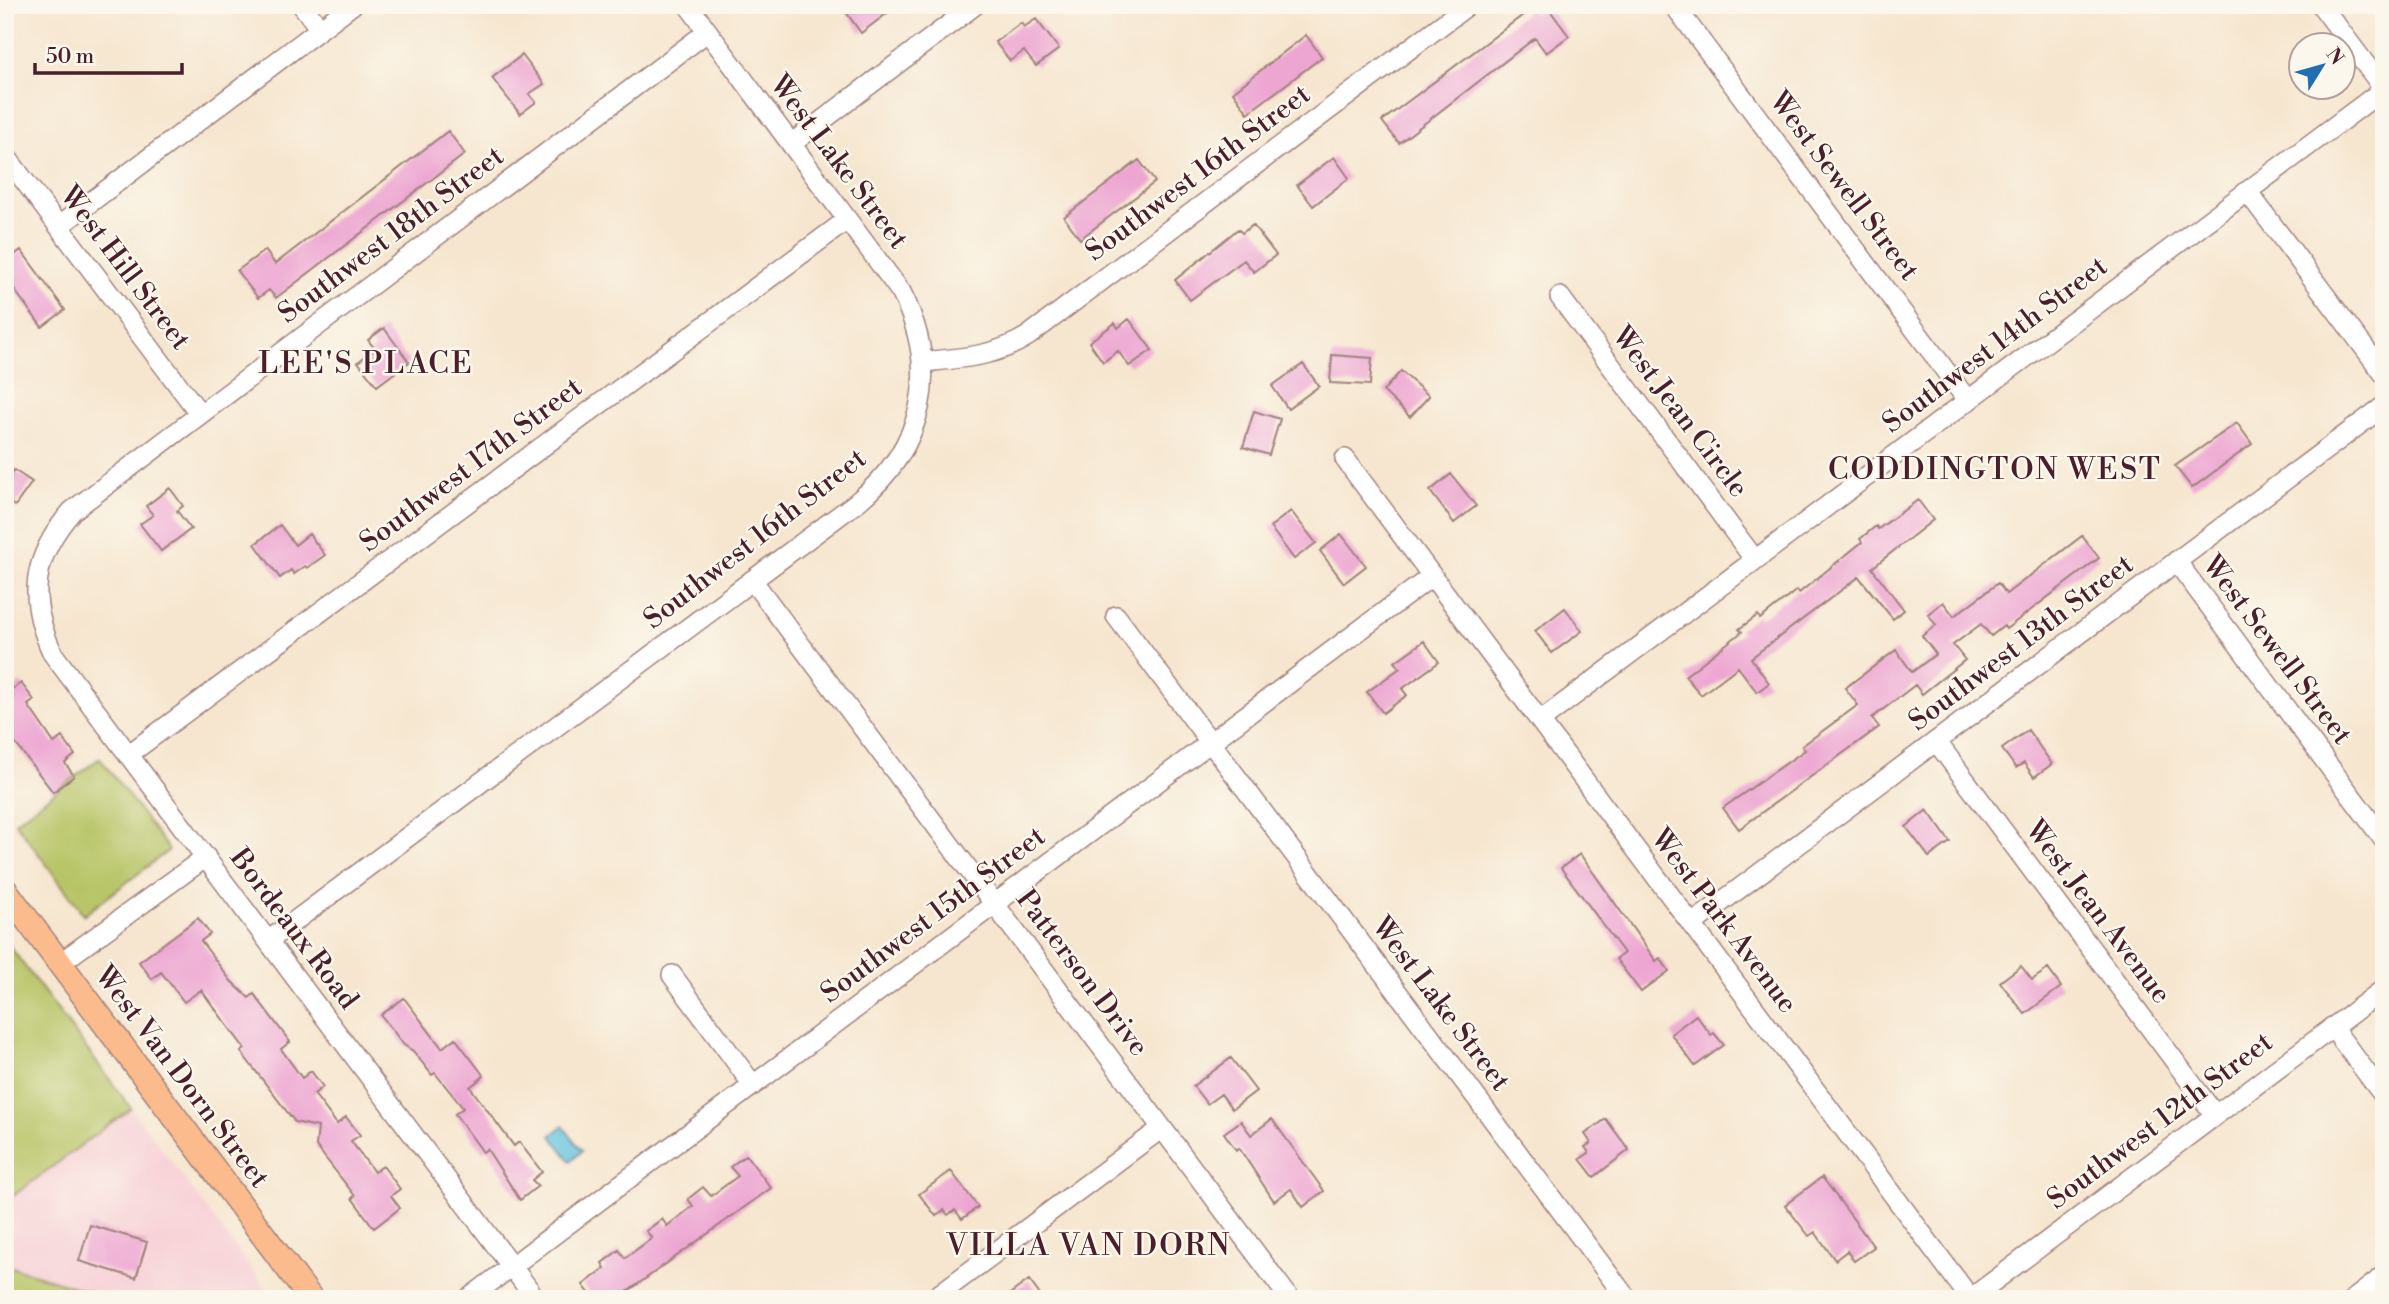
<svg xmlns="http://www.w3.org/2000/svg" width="2389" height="1304" font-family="'Libre Bodoni',serif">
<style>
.built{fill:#f7cfd5}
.green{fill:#b7c466;stroke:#807248;stroke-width:2}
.water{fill:#61c3df;stroke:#567185;stroke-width:2}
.building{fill:#eda6d2}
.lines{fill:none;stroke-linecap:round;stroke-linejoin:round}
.minor-casing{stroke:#a0827d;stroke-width:22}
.major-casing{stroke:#a0827d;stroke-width:27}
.minor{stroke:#fff;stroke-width:19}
.major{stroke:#fbbb8d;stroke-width:24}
.labels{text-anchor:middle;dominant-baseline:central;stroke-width:5;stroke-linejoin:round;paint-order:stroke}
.street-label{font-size:28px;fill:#4a1f2b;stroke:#fbf7ec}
.neighbourhood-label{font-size:30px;letter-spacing:2px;fill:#4a1f2b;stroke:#fbf7ec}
</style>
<rect width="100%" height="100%" fill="#fbf7ec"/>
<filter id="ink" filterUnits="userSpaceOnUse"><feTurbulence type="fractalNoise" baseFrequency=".0143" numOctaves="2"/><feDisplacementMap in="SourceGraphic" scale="14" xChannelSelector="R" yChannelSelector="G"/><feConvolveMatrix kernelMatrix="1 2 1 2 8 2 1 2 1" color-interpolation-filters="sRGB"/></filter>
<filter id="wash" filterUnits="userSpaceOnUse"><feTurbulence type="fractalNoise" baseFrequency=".00686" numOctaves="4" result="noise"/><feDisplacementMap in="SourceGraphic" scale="28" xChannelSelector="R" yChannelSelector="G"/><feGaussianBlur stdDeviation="1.57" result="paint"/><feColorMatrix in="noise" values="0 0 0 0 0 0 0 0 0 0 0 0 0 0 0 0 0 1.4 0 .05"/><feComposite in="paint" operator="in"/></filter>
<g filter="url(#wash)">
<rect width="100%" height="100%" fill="#f6e6cf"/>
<!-- built -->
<path class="built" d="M131 1108 274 1299H112L5 1265V1202Z"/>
<!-- green -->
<path class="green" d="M100 758 169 850 84 915 15 822Z
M5 940 131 1108 5 1202Z
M5 1265 112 1299H5Z"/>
<!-- water -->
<path class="water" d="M563 1126 582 1151 571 1161 551 1136Z"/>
<g id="blocks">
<!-- building -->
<path class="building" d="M841 5H898L861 33Z
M1546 5 1569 36 1546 53 1535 38 1399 143 1382 121 1531 9 1534 14Z
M1036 19 1059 49 1036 66 1024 51 1010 61 995 42 1021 23 1024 27Z
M1306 35 1322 57 1248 113 1233 92Z
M522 55 544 84 529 94 536 102 520 114 492 78Z
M448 131 465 154 276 298 269 290 258 298 237 271 265 250 275 264Z
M1334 157 1349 178 1313 206 1297 185Z
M1139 160 1155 182 1080 239 1064 217Z
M1253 225 1276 255 1254 272 1244 260 1190 300 1175 280 1238 229 1242 233Z
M21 250 65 310 42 327 5 277V262Z
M1129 319 1152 350 1129 366 1118 351 1103 362 1089 342 1115 323 1118 328Z
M384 328 409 362 377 386 358 362 375 349 368 340Z
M1332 355 1372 358 1370 385 1330 383Z
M1303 364 1319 386 1288 409 1272 386Z
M1401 371 1429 396 1410 417 1383 391Z
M1254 411 1280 419 1269 455 1243 447Z
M2237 423 2252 444 2192 488 2175 466Z
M14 470 32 482 15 506 5 500V483Z
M1451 474 1476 506 1454 523 1430 491Z
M170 488 183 506 177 511 191 529 161 551 140 524 153 515 146 506Z
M1918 500 1933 520 1872 568 1904 610 1893 619 1859 577 1751 658 1769 683 1757 692 1738 667 1701 695 1685 676 1742 632 1739 629 1758 615 1760 619 1797 590 1799 593 1862 542 1860 539 1876 526 1878 529Z
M1291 511 1316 543 1294 559 1270 527Z
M280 525 295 545 309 534 325 555 307 568 305 566 294 574 291 570 280 578 255 544Z
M1341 534 1366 566 1344 583 1320 551Z
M2082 536 2099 558 2006 629 2004 626 1991 636 1981 624 1953 645 1965 660 1922 694 1915 685 1872 718 1879 727 1739 829 1723 808 1805 750 1802 746 1858 705 1845 688 1896 650 1912 672 1936 654 1922 636 1936 625 1928 614 1943 602 1954 616 1998 583 2006 594Z
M1565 608 1582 631 1552 653 1535 631Z
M1424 641 1439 662 1402 689 1407 695 1383 713 1367 692 1400 668 1395 662Z
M21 683 34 700 28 705 54 743 62 737 75 755 65 763 74 776 53 792 5 730V694Z
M2028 730 2052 764 2034 777 2024 763 2016 768 2002 749Z
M1927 810 1950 842 1929 857 1906 827Z
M1580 854 1656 961 1660 958 1669 971 1641 992 1616 959 1624 953 1561 868Z
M198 918 210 934 201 941 231 981 249 998 254 994 290 1042 281 1049 302 1078 311 1071 323 1087 314 1094 337 1124 346 1117 360 1135 351 1141 374 1172 383 1166 400 1189 391 1196 400 1208 374 1228 352 1198 355 1196 316 1146 318 1127 295 1122 241 1052 245 1049 201 990 184 1002 161 972 152 979 139 962Z
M2021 966 2032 980 2048 969 2061 987 2025 1014 2000 982Z
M404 998 442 1048 455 1038 484 1076 470 1087 514 1146 519 1142 542 1172 532 1180 538 1186 520 1200 487 1149 483 1152 455 1114 463 1108 435 1073 432 1075 413 1051 404 1045 381 1015Z
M1696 1015 1711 1035 1714 1033 1724 1045 1695 1066 1671 1034Z
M1231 1058 1256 1091 1232 1109 1221 1094 1207 1104 1193 1086Z
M1272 1119 1324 1191 1303 1207 1291 1189 1274 1201 1239 1148 1236 1150 1224 1133 1241 1121 1251 1135Z
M1606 1119 1629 1150 1594 1177 1580 1159 1589 1153 1585 1147 1591 1143 1585 1134Z
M746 1155 771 1188 627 1292 616 1299H594L583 1285 605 1268 602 1263 619 1250 625 1258 652 1238 646 1231 662 1219 667 1226 693 1206 688 1199 703 1187 711 1196 738 1176 730 1167Z
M951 1171 978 1207 962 1219 955 1210 948 1215 944 1210 936 1216 919 1194Z
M1822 1177 1874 1247 1854 1261 1847 1251 1835 1260 1815 1232 1809 1236 1785 1205Z
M90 1225 147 1242 136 1278 79 1261Z
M1029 1280 1043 1299H1003Z"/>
</g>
</g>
<g filter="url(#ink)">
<use href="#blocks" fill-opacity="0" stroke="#a0827d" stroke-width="2"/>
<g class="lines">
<defs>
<path id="minor" d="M302 5 320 29
M1674 5 1968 401
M2321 5 2384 89
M791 144 975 5
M5 155 200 414
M2247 191 2384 374
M59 226 352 5
M1560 297 1755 560
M923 362C961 358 995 357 1028 336L1468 5
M1345 459 1970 1298
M2176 561 2384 840
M752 580 1290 1299
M1116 616 1627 1299
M1540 721 2384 89
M1936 741 2215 1115
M128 755 847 220
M1692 924 2384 406
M268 941 856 503C925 447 941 371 901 292L688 5
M60 963 206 857
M672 975 753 1085
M2332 1027 2384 1096
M468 1299 1432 576
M536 1299 53 654C27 599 32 557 72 511L707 32
M933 1299 1162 1128
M1970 1299 2384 989
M2354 1299 2384 1276"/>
<path id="major" d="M5 890 311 1299"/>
</defs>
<!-- minor casing -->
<use href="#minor" class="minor-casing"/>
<!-- major casing -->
<use href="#major" class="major-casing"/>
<!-- minor -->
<use href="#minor" class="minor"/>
<!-- major -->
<use href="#major" class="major"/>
</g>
</g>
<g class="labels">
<!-- street labels -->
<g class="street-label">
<text transform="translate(839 162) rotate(53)">West Lake Street</text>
<text transform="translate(1198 173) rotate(-37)">Southwest 16th Street</text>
<text transform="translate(1844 186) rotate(53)">West Sewell Street</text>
<text transform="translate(391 235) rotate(-37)">Southwest 18th Street</text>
<text transform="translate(125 268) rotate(53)">West Hill Street</text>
<text transform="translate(1995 345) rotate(-37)">Southwest 14th Street</text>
<text transform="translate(1680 412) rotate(53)">West Jean Circle</text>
<text transform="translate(471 465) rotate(-37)">Southwest 17th Street</text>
<text transform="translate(755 539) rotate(-38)">Southwest 16th Street</text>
<text transform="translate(2021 643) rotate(-37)">Southwest 13th Street</text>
<text transform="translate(2277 650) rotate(53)">West Sewell Street</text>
<text transform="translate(2098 912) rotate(53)">West Jean Avenue</text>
<text transform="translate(933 915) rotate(-37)">Southwest 15th Street</text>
<text transform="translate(1724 921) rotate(53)">West Park Avenue</text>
<text transform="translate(294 929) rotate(53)">Bordeaux Road</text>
<text transform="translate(1082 973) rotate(53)">Patterson Drive</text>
<text transform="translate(1441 1004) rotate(53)">West Lake Street</text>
<text transform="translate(182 1077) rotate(53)">West Van Dorn Street</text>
<text transform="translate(2160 1121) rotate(-37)">Southwest 12th Street</text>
</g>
<!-- neighbourhood labels -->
<g class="neighbourhood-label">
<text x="366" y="364">LEE'S PLACE</text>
<text x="1995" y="470">CODDINGTON WEST</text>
<text x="1089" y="1246">VILLA VAN DORN</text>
</g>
</g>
<!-- margin -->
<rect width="2389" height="1304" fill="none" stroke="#fbf7ec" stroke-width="28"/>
<!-- north arrow -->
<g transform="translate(2322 66) rotate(53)"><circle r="33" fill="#fbf7ec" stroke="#b4a19f" stroke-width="2"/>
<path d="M0-5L12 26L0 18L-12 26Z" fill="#1f6fb2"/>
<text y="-10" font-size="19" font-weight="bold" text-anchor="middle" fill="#4a1f2b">N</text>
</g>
<!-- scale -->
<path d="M35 63v10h147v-10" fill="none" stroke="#4a1f2b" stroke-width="3.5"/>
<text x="46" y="63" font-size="21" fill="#4a1f2b" stroke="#fbf7ec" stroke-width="5" paint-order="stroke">50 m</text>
</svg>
